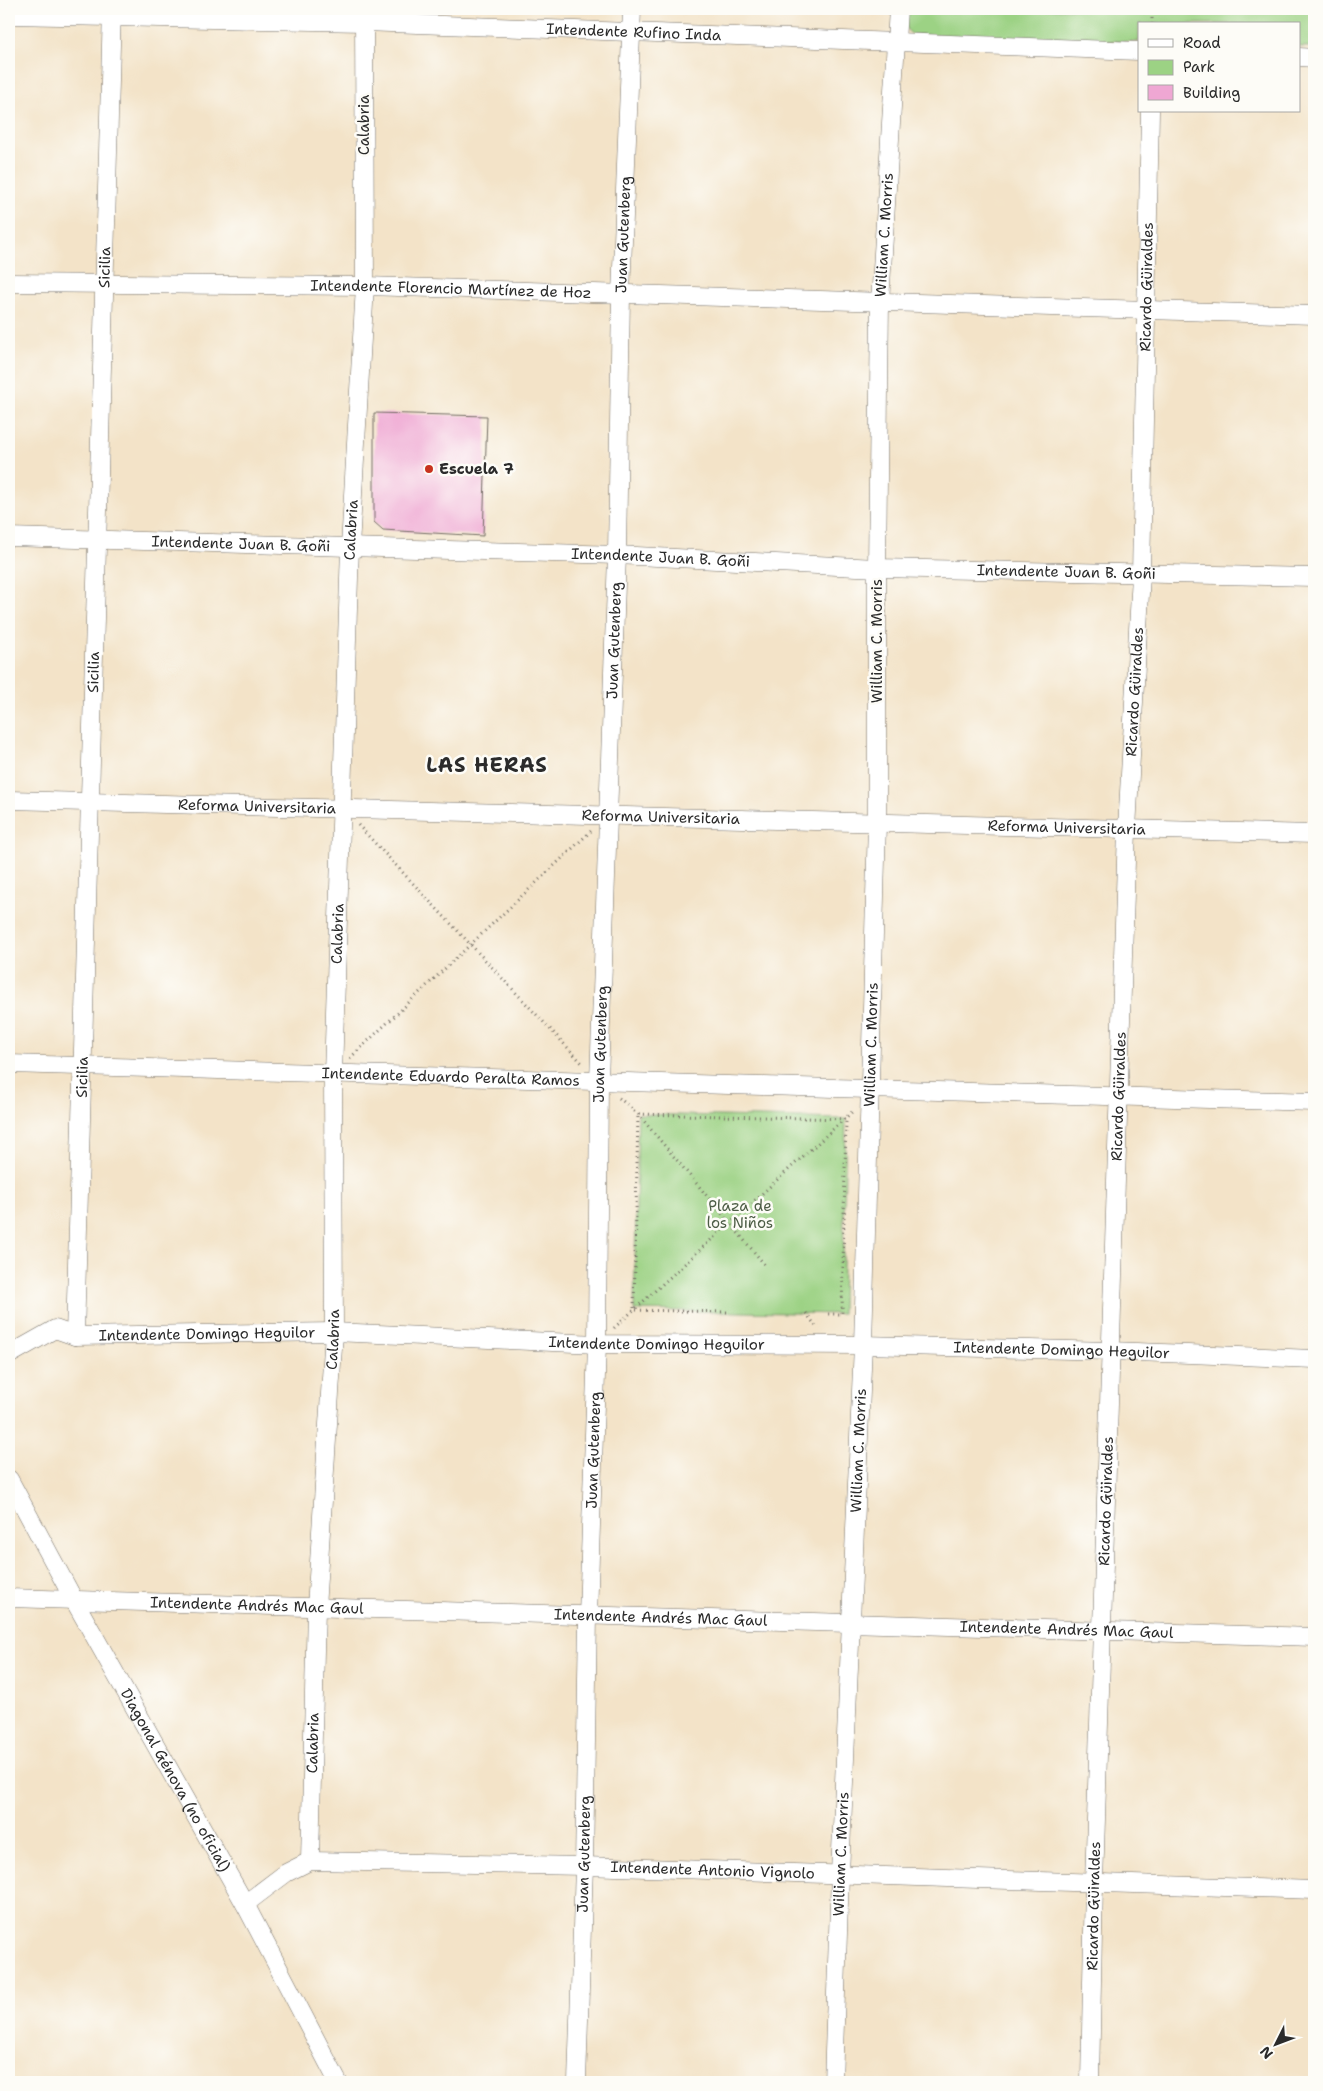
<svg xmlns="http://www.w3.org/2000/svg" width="1323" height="2091" font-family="'Shantell Sans',sans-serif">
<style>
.green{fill:#9cd284;stroke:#647e58}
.building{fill:#efa7d3}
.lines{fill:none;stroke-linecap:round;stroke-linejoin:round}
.minor-casing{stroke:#716b62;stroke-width:19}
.path{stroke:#716b62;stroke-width:3;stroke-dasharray:1 4;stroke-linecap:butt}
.minor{stroke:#fff;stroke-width:18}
.poi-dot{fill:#c8321e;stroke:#fdfcf7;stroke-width:2}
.labels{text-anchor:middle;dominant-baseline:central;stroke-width:5;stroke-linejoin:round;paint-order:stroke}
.street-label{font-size:15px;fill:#2b2b2b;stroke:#fdfcf7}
.poi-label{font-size:15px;font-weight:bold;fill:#2b2b2b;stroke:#fdfcf7;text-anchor:start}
.park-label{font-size:15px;fill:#4d5d46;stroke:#fdfcf7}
.district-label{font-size:20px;font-weight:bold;letter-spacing:1px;fill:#2b2b2b;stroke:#fdfcf7}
</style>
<rect width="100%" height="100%" fill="#fdfcf7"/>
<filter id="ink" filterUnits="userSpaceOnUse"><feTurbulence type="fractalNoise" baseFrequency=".02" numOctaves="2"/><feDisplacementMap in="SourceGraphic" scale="10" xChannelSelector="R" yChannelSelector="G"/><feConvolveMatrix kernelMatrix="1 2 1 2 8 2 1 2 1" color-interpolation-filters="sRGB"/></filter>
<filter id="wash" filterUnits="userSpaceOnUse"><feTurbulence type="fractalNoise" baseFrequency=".0096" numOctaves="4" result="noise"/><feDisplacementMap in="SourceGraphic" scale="20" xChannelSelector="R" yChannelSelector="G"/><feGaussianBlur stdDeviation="1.12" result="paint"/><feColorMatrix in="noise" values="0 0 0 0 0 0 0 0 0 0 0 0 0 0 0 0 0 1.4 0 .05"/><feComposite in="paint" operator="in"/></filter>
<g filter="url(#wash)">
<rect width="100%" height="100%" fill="#f3e3c8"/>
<!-- green -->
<path class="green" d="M904 9H1314V47H1299V24H1139V42L914 35C902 30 904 20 904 9Z
M638 1114 846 1119 842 1314 634 1310Z"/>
<g id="blocks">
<!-- building -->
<path class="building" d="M374 413 487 416 483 536 383 530 374 522Z"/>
</g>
</g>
<g filter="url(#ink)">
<use href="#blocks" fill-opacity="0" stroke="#716b62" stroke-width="1"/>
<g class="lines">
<defs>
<g id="minor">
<path id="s1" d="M9 15 364 22 1139 51"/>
<path d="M1299 57 1314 58"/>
<path id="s2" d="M9 283 365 286 1314 315"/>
<path id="s3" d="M9 537 617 555 877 568 1314 577"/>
<path id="s4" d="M9 800 1314 834"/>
<path id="s5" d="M9 1064 1314 1102"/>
<path id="s6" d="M75 1336 112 9"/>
<path id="s7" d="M9 1355 55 1329 75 1336 334 1332 597 1344 863 1345 1111 1351 1314 1359"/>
<path id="s8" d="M9 1479 74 1600 245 1904 338 2082"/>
<path id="s9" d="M9 1598 1314 1637"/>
<path id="s10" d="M310 1861 316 1608 334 1332 333 1074 350 547 365 286 364 9"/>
<path id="s11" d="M245 1904 286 1873 310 1861 584 1866 1314 1890"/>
<path id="s12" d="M577 2082 584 1866 588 1616 597 1344 599 1081 617 555 621 294 632 9"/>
<path id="s13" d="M833 2082 840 1874 863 1345 877 822V568L880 302 898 9"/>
<path id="s14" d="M1090 2082 1094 1883 1127 829 1141 575 1150 111"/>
</g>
</defs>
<!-- minor casing -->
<use href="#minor" class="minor-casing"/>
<!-- path -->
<path class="path" d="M1152 24V9
M358 825 583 1064
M350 1058 591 831
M619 1098 638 1114 765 1265
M727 1312 634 1310 638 1114 846 1119 842 1314H827
M806 1313 818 1329
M614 1328 852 1112"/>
<!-- minor -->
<use href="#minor" class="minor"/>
</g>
</g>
<!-- markers -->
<circle class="poi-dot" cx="429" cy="469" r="5"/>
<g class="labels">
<!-- street labels -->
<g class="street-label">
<text stroke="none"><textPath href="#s1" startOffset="625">Intendente Rufino Inda</textPath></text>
<text transform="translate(364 125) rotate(-90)">Calabria</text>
<text stroke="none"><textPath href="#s12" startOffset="1848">Juan Gutenberg</textPath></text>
<text stroke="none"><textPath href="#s13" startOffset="1848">William C. Morris</textPath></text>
<text stroke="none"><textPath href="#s6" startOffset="1069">Sicilia</textPath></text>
<text stroke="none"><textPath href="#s14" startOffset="1796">Ricardo Güiraldes</textPath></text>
<text stroke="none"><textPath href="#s2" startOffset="442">Intendente Florencio Martínez de Hoz</textPath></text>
<text stroke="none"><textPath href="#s10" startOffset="1332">Calabria</textPath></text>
<text stroke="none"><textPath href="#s3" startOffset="232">Intendente Juan B. Goñi</textPath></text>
<text stroke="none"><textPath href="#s3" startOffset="652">Intendente Juan B. Goñi</textPath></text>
<text stroke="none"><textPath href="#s3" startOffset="1058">Intendente Juan B. Goñi</textPath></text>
<text stroke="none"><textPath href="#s12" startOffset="1442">Juan Gutenberg</textPath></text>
<text transform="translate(877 641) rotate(-90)">William C. Morris</text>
<text stroke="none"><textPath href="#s6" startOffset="664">Sicilia</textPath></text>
<text stroke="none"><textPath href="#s14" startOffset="1391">Ricardo Güiraldes</textPath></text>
<text stroke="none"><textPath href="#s4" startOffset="248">Reforma Universitaria</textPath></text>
<text stroke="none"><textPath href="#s4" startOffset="652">Reforma Universitaria</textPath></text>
<text stroke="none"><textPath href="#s4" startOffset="1058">Reforma Universitaria</textPath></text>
<text stroke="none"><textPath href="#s10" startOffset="928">Calabria</textPath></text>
<text stroke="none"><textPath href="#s12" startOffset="1038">Juan Gutenberg</textPath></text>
<text stroke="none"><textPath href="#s13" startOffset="1038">William C. Morris</textPath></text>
<text stroke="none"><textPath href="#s6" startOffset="259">Sicilia</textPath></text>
<text stroke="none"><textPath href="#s5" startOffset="442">Intendente Eduardo Peralta Ramos</textPath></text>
<text stroke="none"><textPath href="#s14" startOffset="986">Ricardo Güiraldes</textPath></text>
<text stroke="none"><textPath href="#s7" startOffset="206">Intendente Domingo Heguilor</textPath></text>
<text stroke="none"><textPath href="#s10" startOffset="522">Calabria</textPath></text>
<text stroke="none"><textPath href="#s7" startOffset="656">Intendente Domingo Heguilor</textPath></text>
<text stroke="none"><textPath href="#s7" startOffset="1061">Intendente Domingo Heguilor</textPath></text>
<text stroke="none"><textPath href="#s12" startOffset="632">Juan Gutenberg</textPath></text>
<text stroke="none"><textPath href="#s13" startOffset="632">William C. Morris</textPath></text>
<text stroke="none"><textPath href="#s14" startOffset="581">Ricardo Güiraldes</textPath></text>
<text stroke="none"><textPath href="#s9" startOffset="248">Intendente Andrés Mac Gaul</textPath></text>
<text stroke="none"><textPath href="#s9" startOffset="652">Intendente Andrés Mac Gaul</textPath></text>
<text stroke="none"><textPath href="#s9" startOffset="1058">Intendente Andrés Mac Gaul</textPath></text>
<text stroke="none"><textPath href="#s10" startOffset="118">Calabria</textPath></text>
<text stroke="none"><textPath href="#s8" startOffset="344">Diagonal Génova (no oficial)</textPath></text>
<text stroke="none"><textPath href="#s12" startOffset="228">Juan Gutenberg</textPath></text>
<text stroke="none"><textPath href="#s13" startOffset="228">William C. Morris</textPath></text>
<text stroke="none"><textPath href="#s11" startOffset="481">Intendente Antonio Vignolo</textPath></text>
<text stroke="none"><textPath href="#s14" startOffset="176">Ricardo Güiraldes</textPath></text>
</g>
<!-- poi labels -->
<g class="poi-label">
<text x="439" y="469">Escuela 7</text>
</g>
<!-- park labels -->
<g class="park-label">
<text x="740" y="1206">Plaza de<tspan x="740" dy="17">los Niños</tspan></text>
</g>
<!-- district labels -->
<g class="district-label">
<text x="487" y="765">LAS HERAS</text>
</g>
</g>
<!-- margin -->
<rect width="1323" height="2091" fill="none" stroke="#fdfcf7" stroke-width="30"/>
<!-- legend -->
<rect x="1138" y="22" width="162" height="90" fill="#fdfcf7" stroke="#a9a8a5"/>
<rect x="1148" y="39" width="25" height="8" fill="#ffffff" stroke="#a9a8a5"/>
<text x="1183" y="48" font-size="15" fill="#2b2b2b">Road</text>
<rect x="1148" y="60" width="25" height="15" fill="#9cd284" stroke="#a9a8a5"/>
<text x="1183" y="72" font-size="15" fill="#2b2b2b">Park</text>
<rect x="1148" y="85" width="25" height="15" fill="#efa7d3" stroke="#a9a8a5"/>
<text x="1183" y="98" font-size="15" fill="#2b2b2b">Building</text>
<!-- north arrow -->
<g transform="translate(1276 2044) rotate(228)" stroke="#fdfcf7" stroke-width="4" paint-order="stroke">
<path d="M0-4L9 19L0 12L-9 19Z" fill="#2b2b2b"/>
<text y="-8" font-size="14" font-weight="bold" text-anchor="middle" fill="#2b2b2b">N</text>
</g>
</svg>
